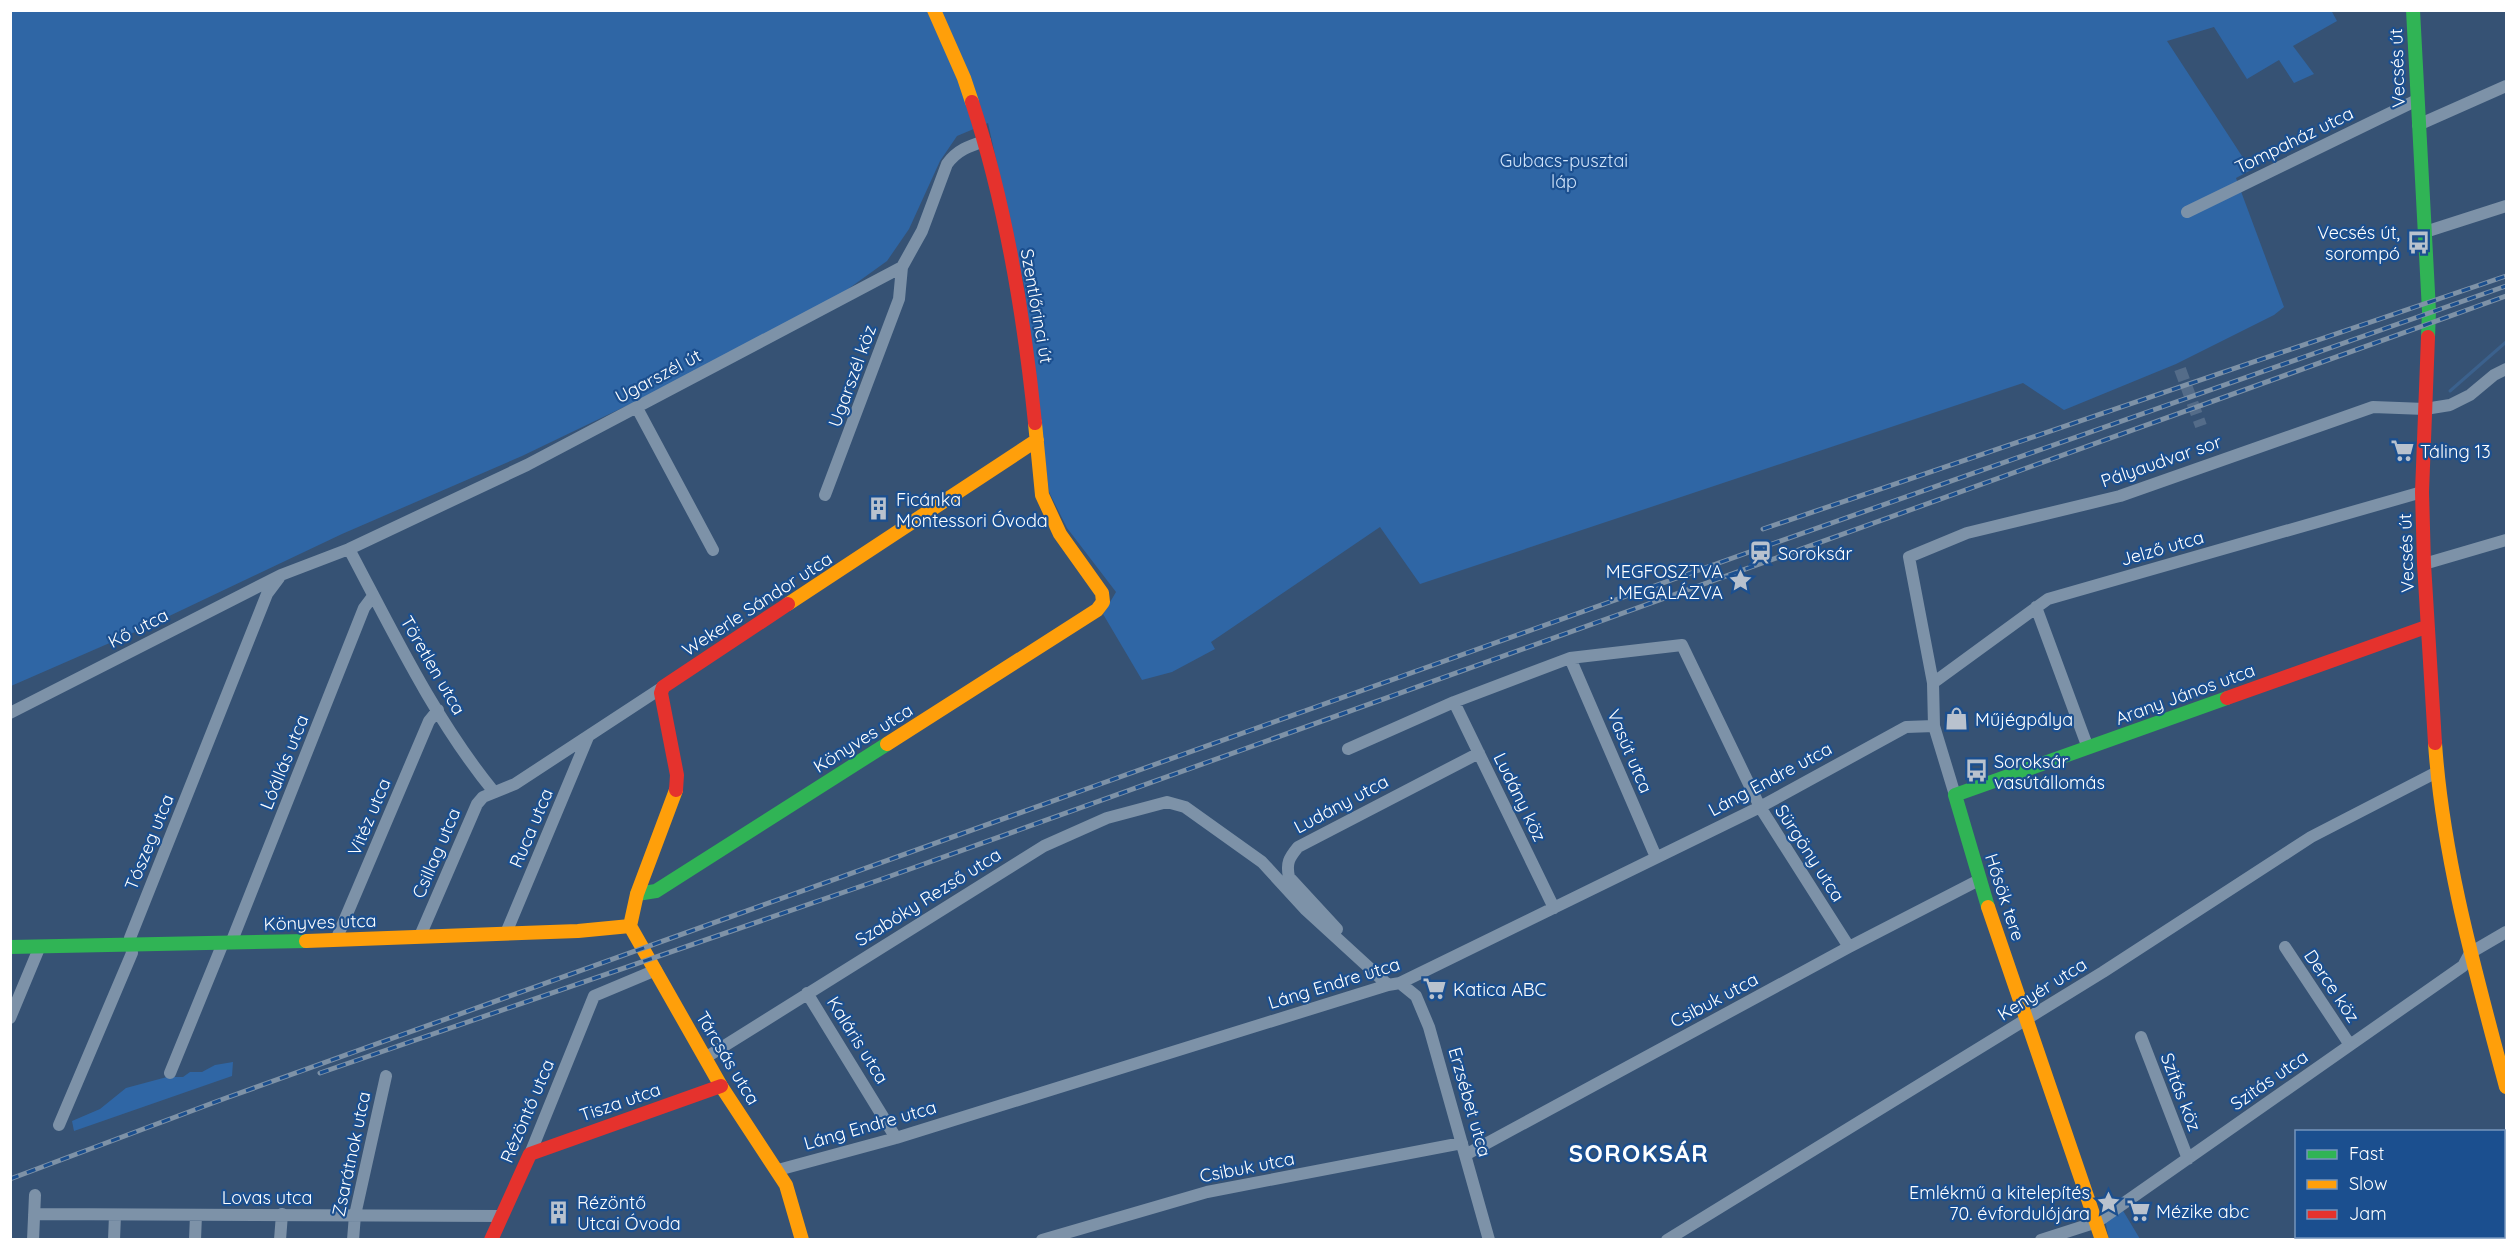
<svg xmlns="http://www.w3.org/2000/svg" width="2517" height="1250" font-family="Quicksand,sans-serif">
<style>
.green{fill:#2f66a5}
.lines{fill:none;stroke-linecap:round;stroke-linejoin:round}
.stream{stroke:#3b618d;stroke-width:3}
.street-tunnel{stroke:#546c89;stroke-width:12;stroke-dasharray:12 6;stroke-linecap:butt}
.street{stroke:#7d92a8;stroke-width:12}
.fast{stroke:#30b455;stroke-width:14}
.slow{stroke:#ff9f0a;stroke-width:14}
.jam{stroke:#e5322d;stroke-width:14}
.rail-casing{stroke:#7e92a7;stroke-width:5}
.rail{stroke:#1b4f8f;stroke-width:3;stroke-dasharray:9;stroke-linecap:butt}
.labels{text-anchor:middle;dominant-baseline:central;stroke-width:4.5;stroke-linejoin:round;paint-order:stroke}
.street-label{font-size:18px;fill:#fff;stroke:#1b4f8f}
.park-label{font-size:18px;fill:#cfe3fa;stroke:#1b4f8f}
.poi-label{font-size:18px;fill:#fff;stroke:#1b4f8f;text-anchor:start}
.district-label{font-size:24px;font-weight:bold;letter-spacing:1.5px;fill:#fff;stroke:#1b4f8f}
</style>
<rect width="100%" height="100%" fill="#365274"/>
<!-- green -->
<path class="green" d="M2331 10 2337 21 2293 46 2314 74 2294 83 2279 60 2247 79 2214 27 2167 41 2251 170 2236 178 2284 307 2274 315 2176 364 2064 410 2023 383 1420 584 1380 527 1211 642 1215 649 1172 672 1142 680 1103 614 1116 592 1067 528 1049 492 1024 286 988 123 957 136 940 161 909 229 887 261 805 320 522 456 342 534 144 628 11 686V11Z
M233 1062 232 1076 74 1131 72 1121 100 1109 126 1088 167 1077H183L190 1072H202L215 1065Z
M2122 1209 2140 1239H2109L2105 1220Z"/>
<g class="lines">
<!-- stream -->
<path class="stream" d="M2450 391 2506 342"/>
<!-- street-tunnel -->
<path class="street-tunnel" d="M2180 369 2201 426"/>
<!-- street -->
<path class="street" d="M2418 125 2506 86
M2187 212 2417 100
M2425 232 2506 206
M637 408 713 550
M825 495 899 299 902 267
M349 549C393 632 435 720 494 792
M2424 564 2506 540
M2036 607 2088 748
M1570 658 1656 857
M1933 683 2048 599 2422 492
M1454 702 1554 908
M10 713 281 575 349 549 527 465 902 267 922 231 947 164C957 150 969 146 985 141
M1348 749 1454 702 1570 658 1682 645 1760 807 1849 947
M1955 795 1934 726 1933 683 1909 557 1967 533 2120 496 2373 407 2425 409 2450 405 2470 395 2494 375 2506 369
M1337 929 1289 877C1286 863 1289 858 1298 847L1479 753
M506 933 588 737
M420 936 477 804 483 797 515 784 663 687
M336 940 429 721 438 710
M231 943 364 608 373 596
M2285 947 2350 1045
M1400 983 1416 996 1429 1027 1489 1240
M807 993 896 1138
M10 1018 40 946
M2141 1037 2188 1159
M705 1058 1044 846 1107 818 1167 802 1185 807 1262 862 1305 909 1388 985
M170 1073 223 943
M59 1125 132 953 130 938 267 594 279 578
M530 1154 594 996 656 970
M1467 1154 1849 947 1979 880
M778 1170 896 1138 1388 985 1400 983 1760 807 1906 727 1934 726
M2504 1205 2506 1204
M34 1214 500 1216
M33 1240 35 1195
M114 1240 115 1215
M195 1240 196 1215
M280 1240 282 1214
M353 1240 355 1215 386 1076
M1042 1240 1207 1192 1462 1143
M1667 1240 2103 972 2311 837 2437 772
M2041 1240 2097 1222 2463 966 2470 953 2506 932
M2411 1240 2419 1236"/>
<!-- fast -->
<path class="fast" d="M2413 10 2429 311 2428 337
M637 894 656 891 887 744
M1988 907 1955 795 2227 698
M10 947 306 941"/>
<!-- slow -->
<path class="slow" d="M934 10 964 78 972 102
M788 604 1037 440
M2435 743C2443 860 2476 974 2506 1087
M887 744 1097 610 1103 602 1102 593 1060 534 1042 495 1035 423
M676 790 637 894 630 926 721 1086 786 1185 802 1240
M1988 907 2102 1240
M306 941 578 931 630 926"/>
<!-- jam -->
<path class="jam" d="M972 102C1006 205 1024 315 1035 423
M2428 337 2422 492 2424 564 2435 743
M2227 698 2426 627
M676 790 677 775 661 693 663 687 788 604
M491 1240 530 1154 721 1086"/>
<defs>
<path id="rail" d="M1763 529 2506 276
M320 1073 885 878 2506 296
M10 1179 226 1098 1089 788 1769 545 2506 286"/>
</defs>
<!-- rail casing -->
<use href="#rail" class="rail-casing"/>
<!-- rail -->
<use href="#rail" class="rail"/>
</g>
<!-- icons -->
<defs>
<symbol id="bus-bare" viewBox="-9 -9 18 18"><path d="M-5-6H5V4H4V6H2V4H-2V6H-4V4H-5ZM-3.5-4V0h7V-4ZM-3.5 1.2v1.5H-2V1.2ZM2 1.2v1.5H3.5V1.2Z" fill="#b9c2ce" stroke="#1b4f8f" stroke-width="2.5" paint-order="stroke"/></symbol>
<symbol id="supermarket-bare" viewBox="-9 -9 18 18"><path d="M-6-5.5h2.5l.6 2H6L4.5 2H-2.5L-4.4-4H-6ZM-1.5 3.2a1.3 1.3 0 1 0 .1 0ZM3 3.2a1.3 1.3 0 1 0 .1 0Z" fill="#b9c2ce" stroke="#1b4f8f" stroke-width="2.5" paint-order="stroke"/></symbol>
<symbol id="building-bare" viewBox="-9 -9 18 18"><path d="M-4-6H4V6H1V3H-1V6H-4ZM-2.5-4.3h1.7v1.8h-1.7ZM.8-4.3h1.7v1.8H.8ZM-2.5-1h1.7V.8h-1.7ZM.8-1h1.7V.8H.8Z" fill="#b9c2ce" stroke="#1b4f8f" stroke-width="2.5" paint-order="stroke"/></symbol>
<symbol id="station-bare" viewBox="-9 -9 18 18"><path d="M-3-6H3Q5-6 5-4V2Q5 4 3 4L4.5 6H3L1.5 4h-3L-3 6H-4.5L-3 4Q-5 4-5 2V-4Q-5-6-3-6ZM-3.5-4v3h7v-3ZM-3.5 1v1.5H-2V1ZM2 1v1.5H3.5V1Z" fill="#b9c2ce" stroke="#1b4f8f" stroke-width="2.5" paint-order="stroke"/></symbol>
<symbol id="sight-bare" viewBox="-9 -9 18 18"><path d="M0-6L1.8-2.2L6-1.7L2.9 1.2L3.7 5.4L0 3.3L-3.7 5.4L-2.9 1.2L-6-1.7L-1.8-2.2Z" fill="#b9c2ce" stroke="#1b4f8f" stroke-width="2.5" paint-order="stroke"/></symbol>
<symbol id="shop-bare" viewBox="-9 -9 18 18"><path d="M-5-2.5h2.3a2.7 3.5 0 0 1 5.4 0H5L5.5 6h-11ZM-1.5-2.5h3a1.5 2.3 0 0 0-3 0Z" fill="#b9c2ce" stroke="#1b4f8f" stroke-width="2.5" paint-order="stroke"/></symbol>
</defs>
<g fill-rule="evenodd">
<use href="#bus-bare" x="2402" y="226" width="33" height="33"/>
<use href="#supermarket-bare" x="2386" y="434" width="33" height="33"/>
<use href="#building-bare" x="862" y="492" width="33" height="33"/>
<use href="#station-bare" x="1744" y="536" width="33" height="33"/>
<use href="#sight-bare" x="1724" y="564" width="33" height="33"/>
<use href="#shop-bare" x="1940" y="702" width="33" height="33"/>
<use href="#bus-bare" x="1960" y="754" width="33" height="33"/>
<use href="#supermarket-bare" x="1418" y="972" width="33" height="33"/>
<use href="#sight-bare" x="2092" y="1186" width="33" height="33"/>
<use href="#supermarket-bare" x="2122" y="1194" width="33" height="33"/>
<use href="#building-bare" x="542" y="1196" width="33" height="33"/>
</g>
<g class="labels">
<!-- street labels -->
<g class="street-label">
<text transform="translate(2397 68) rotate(-92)">Vecsés út</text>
<text transform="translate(2294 140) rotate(-26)">Tompaház utca</text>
<text transform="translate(1037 306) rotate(80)">Szentlőrinci út</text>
<text transform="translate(658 376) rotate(-28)">Ugarszél út</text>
<text transform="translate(852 376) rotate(-70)">Ugarszél köz</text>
<text transform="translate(2161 461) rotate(-19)">Pályaudvar sor</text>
<text transform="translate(2162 548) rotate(-16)">Jelző utca</text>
<text transform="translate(2406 553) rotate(-92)">Vecsés út</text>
<text transform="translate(757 604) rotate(-33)">Wekerle Sándor utca</text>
<text transform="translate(138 628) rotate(-27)">Kő utca</text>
<text transform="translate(433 665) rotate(60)">Töretlen utca</text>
<text transform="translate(2185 694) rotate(-20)">Arany János utca</text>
<text transform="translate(863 738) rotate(-32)">Könyves utca</text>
<text transform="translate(1630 751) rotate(67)">Vasút utca</text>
<text transform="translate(284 762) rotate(-68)">Lóállás utca</text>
<text transform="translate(1770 779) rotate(-28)">Láng Endre utca</text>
<text transform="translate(1520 797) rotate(64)">Ludány köz</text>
<text transform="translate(1341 804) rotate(-28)">Ludány utca</text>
<text transform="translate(369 817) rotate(-67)">Vitéz utca</text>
<text transform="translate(531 828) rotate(-67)">Ruca utca</text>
<text transform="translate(149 842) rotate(-68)">Tószeg utca</text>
<text transform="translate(436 853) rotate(-67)">Csillag utca</text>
<text transform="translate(1810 853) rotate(57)">Sürgöny utca</text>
<text transform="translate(928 897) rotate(-32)">Szabóky Rezső utca</text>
<text transform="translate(2005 897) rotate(72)">Hősök tere</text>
<text transform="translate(320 922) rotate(-2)">Könyves utca</text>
<text transform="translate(1334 983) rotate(-17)">Láng Endre utca</text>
<text transform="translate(2332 986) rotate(56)">Derce köz</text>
<text transform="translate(2042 989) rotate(-32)">Kenyér utca</text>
<text transform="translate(1714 1000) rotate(-28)">Csibuk utca</text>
<text transform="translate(858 1040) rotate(58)">Kaláris utca</text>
<text transform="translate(728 1058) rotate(59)">Tárcsás utca</text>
<text transform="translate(2269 1080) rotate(-35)">Szitás utca</text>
<text transform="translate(2181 1092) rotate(69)">Szitás köz</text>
<text transform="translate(620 1102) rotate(-19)">Tisza utca</text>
<text transform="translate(1470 1102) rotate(74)">Erzsébet utca</text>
<text transform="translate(527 1111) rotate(-67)">Rézöntő utca</text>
<text transform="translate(870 1125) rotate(-16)">Láng Endre utca</text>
<text transform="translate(351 1154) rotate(-78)">Zsarátnok utca</text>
<text transform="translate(1247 1167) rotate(-11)">Csibuk utca</text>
<text x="267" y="1197">Lovas utca</text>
</g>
<!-- park labels -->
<g class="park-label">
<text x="1564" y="160">Gubacs-pusztai<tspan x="1564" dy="21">láp</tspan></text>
</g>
<!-- poi labels -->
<g class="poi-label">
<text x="2400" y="232" text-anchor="end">Vecsés út,<tspan x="2400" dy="21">sorompó</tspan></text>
<text x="2420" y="451">Táling 13</text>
<text x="896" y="499">Ficánka<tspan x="896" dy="21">Montessori Óvoda</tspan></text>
<text x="1778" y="553">Soroksár</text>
<text x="1723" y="571" text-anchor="end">MEGFOSZTVA<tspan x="1723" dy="21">. MEGALÁZVA</tspan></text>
<text x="1975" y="719">Műjégpálya</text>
<text x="1994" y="761">Soroksár<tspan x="1994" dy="21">vasútállomás</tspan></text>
<text x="1453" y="989">Katica ABC</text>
<text x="2090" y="1192" text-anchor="end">Emlékmű a kitelepítés<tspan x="2090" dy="21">70. évfordulójára</tspan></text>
<text x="577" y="1202">Rézöntő<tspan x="577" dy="21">Utcai Óvoda</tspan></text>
<text x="2156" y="1211">Mézike abc</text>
</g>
<!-- district labels -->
<g class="district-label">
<text x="1639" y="1153">SOROKSÁR</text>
</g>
</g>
<!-- border -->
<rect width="2517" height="1250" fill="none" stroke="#ffffff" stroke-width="24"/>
<!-- legend -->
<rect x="2295" y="1130" width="210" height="108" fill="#1b4f8f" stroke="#7695bc" stroke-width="1.5"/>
<rect x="2307" y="1150" width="30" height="9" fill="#30b455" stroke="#7695bc" stroke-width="1.5"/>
<text x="2349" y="1160" font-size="18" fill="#ffffff">Fast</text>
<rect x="2307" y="1180" width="30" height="9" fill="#ff9f0a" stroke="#7695bc" stroke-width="1.5"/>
<text x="2349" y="1190" font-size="18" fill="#ffffff">Slow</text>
<rect x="2307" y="1210" width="30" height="9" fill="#e5322d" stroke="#7695bc" stroke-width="1.5"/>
<text x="2349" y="1220" font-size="18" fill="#ffffff">Jam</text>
</svg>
